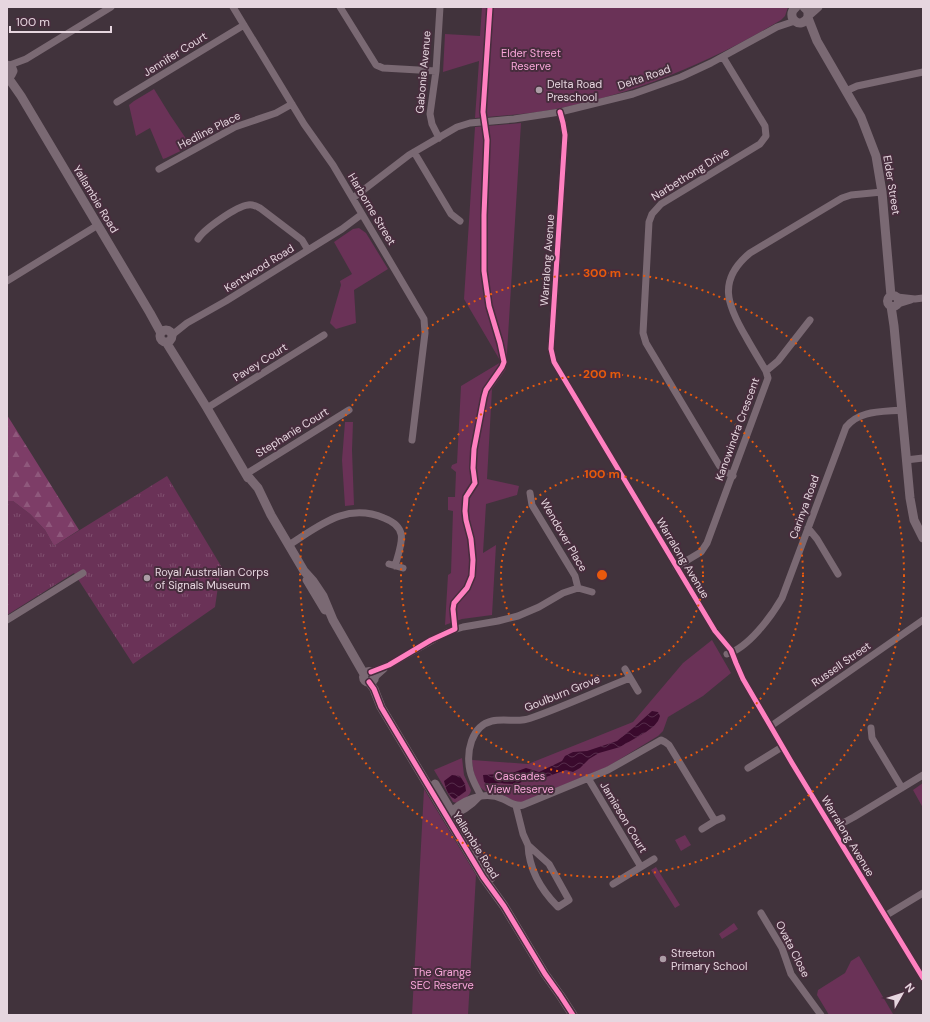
<svg xmlns="http://www.w3.org/2000/svg" width="930" height="1022" font-family="'DM Sans',sans-serif">
<style>
.grass{fill:url(#grass-tufts)}
.forest{fill:url(#forest-firs)}
.park{fill:#6a3257}
.water{fill:url(#water-waves)}
.lines{fill:none;stroke-linecap:round;stroke-linejoin:round}
.minor{stroke:#7a6973;stroke-width:7}
.tertiary{stroke:#7a6973;stroke-width:9}
.cycleway-casing{stroke:#472d3d;stroke-width:8}
.cycleway{stroke:#ff80c0;stroke-width:5}
.ring{fill:none;stroke:#e8590c;stroke-width:2;stroke-dasharray:2 4}
.poi-dot{fill:#ac9da6;stroke:#472d3d;stroke-width:1.5}
.labels{text-anchor:middle;dominant-baseline:central;stroke-width:4;stroke-linejoin:round;paint-order:stroke}
.park-label{font-size:11px;fill:#f7a5d8;stroke:#472d3d}
.street-label{font-size:11px;fill:#e6d6df;stroke:#472d3d}
.poi-label{font-size:11px;fill:#e6d6df;stroke:#472d3d;text-anchor:start}
.centre{fill:#e8590c;stroke:#472d3d;stroke-width:2}
.ring-label{font-size:12px;text-anchor:middle;font-weight:bold;fill:#e8590c;stroke:#472d3d;stroke-width:4;stroke-linejoin:round;paint-order:stroke}
</style>
<defs>
<pattern id="grass-tufts" width="24" height="20" patternUnits="userSpaceOnUse"><rect width="24" height="20" fill="#6a3257"/><path d="M3 7l-1-3M5 7V3M7 7l1-3M15 17l-1-3M17 17v-4M19 17l1-3" fill="none" stroke="#7f4f6f"/></pattern>
<pattern id="forest-firs" width="22" height="20" patternUnits="userSpaceOnUse"><rect width="22" height="20" fill="#7d3d67"/><path d="M5 1l3.5 6h-7zM16 11l3.5 6h-7z" fill="#8f587c"/></pattern>
<pattern id="water-waves" width="16" height="10" patternUnits="userSpaceOnUse"><rect width="16" height="10" fill="#3a0a2d"/><path d="M0 5q4-4 8 0t8 0" fill="none" stroke="#562d4b"/></pattern>
</defs>
<rect width="100%" height="100%" fill="#41333c"/>
<!-- grass -->
<path class="grass" d="M167 476 221 566 215 607 133 664 74 573 7 615V501H13L30 514 45 530 54 546Z"/>
<!-- forest -->
<path class="forest" d="M7 415 79 530 54 546 45 530 30 514 13 501H7Z"/>
<!-- park -->
<path class="park" d="M482 7H788L785 16 781 20C706 65 625 98 538 112 517 115 496 116 475 118L479 61 443 72 445 34 480 36Z
M154 89 170 115 191 146 166 158 163 159 150 128 136 136 129 105 134 101Z
M521 123 506 369 492 389 487 479 519 486 517 495 486 504 483 553 496 545 492 615 462 619 445 625 448 575 451 573 453 511 448 510V497H455L456 472 451 468 452 465 457 463 461 386 501 362 464 299 475 127Z
M359 228 366 233 388 269 354 290 356 323 336 329 330 323 341 285 340 281 352 274 334 242 353 229Z
M345 422H353L352 450 354 505 345 506 342 460Z
M712 640 731 673 703 696 668 717 663 731 658 736 607 767 522 802C512 803 509 797 501 794 496 792 490 794 485 791 475 786 473 770 472 760L528 764 633 722 683 663Z
M462 758 464 775 471 790C470 797 463 799 457 803L453 802 434 770Z
M923 783V808L913 790Z
M424 789 476 875 468 1015H412Z
M685 835 691 845 681 851 675 840Z
M656 867 680 905 675 908 651 870Z
M734 923 738 929 722 939 719 934Z
M859 956 893 1014 892 1015H829L817 995 818 990 845 973 851 961Z"/>
<!-- water -->
<path class="water" d="M652 711 658 712 660 716 658 721 654 726 646 732 620 747 599 753 589 759 580 768 573 772 566 770 546 777 536 776 517 784 492 783 487 784 484 782 483 775 512 773 526 768 539 772 562 761 565 756 573 752 587 751 617 741 633 728Z
M452 775 460 776 465 784 466 791 455 799C448 796 446 789 444 781Z"/>
<g class="lines">
<!-- minor -->
<path class="minor" d="M233 7 304 124 333 165 424 319 425 333 412 440
M340 7 376 65 383 68 436 71
M723 57 765 126 766 136 760 144 661 204 652 214 649 222 643 333 646 343 719 465 723 470 733 476
M10 65 26 59 111 7
M846 91 857 86 923 72
M117 102 244 25
M560 112 563 123 565 135 551 349 554 362 715 631 731 650 736 663 743 679 792 763 923 978
M439 138 432 124 430 114 436 71 440 7
M414 152 451 214 460 221
M159 169 235 127 276 113 292 104
M353 198 409 155 457 127 470 123 514 119 560 112 633 94 681 77 711 63 777 27 795 21
M198 239C204 229 237 206 248 205 253 204 256 206 260 208L302 240 308 250
M7 281 98 225
M897 297 915 299 923 298
M898 304 911 300
M172 335 187 323 226 301 342 229 362 214
M766 371 778 361 810 320
M207 408 324 335
M906 460 923 458
M246 474 349 410
M808 528 817 539 838 574
M289 545C319 526 346 502 384 518 410 528 401 544 395 566
M389 564 403 568
M676 567 701 552 707 543 768 378 766 371C759 359 752 348 746 337 727 305 717 280 750 253L842 198 851 195 882 192
M578 588 592 592
M7 620 83 573
M727 654C748 648 771 617 782 598L846 427C859 410 882 412 902 410
M625 669 638 691
M371 672 389 665 447 632 463 627 498 621 518 616 539 607 563 593 578 588 575 576 532 505 530 493
M374 678 384 669
M771 726 923 620
M871 728 872 738 902 788
M748 768 782 747
M588 778 641 867
M481 796C477 788 472 780 470 771 466 752 471 726 492 721 505 718 519 723 531 718 565 706 597 691 630 678
M516 806 523 834 528 845 549 864 569 900 558 907C541 890 529 870 528 845
M448 815C460 800 484 790 503 799 510 802 515 807 523 805L608 770 661 740 665 742 669 745 715 821
M449 816C461 813 472 805 480 796
M702 829 715 821 722 818
M832 829 854 817 923 775
M613 884 654 859
M761 913 782 948 791 974 821 1015
M885 916 923 893"/>
<!-- tertiary -->
<path class="tertiary" d="M796 7C784 17 801 31 808 17V11L804 7
M809 15 818 7
M808 18 817 41 861 117 876 156 882 192 891 296
M7 65 11 66 13 71 11 75 7 76
M7 76 21 96 150 313 161 333
M887.5 301a5.5 5.5 0 1 1 11 0a5.5 5.5 0 1 1-11 0Z
M891 306 894 326 910 498 914 520 923 538
M160 336a6 6 0 1 1 12 0a6 6 0 1 1-12 0Z
M166 342 207 408 248 478
M246 474 258 488 271 515 304 571 313 581 323 596 333 620 364 674
M307 580 325 610
M363.5 677a5.5 5.5 0 1 1 11 0a5.5 5.5 0 1 1-11 0Z
M369 682 374 689 381 707 483 877 504 906 545 974 560 995 573 1015
M435 784 491 878"/>
<defs>
<path id="cycleway" d="M560 112 563 123 565 135 551 349 554 362 715 631 731 650 736 663 743 679 792 763 923 978
M371 672 389 665 431 640 455 629 453 609 454 603 467 588 472 576 473 560 471 539 466 520 465 511 466 497 475 483 473 468 474 449 484 397 486 390 502 367 504 362 500 343 489 306 484 271V215L487 140 483 112 490 7
M369 682 374 689 381 707 483 877 504 906 545 974 560 995 573 1015"/>
</defs>
<!-- cycleway casing -->
<use href="#cycleway" class="cycleway-casing"/>
<!-- cycleway -->
<use href="#cycleway" class="cycleway"/>
</g>
<!-- distance rings -->
<g class="ring">
<circle cx="602" cy="575" r="101"/>
<circle cx="602" cy="575" r="201"/>
<circle cx="602" cy="575" r="302"/>
</g>
<!-- markers -->
<g class="poi-dot">
<circle cx="539" cy="90" r="4"/>
<circle cx="147" cy="578" r="4"/>
<circle cx="663" cy="959" r="4"/>
</g>
<g class="labels">
<!-- park labels -->
<g class="park-label">
<text x="531" y="53">Elder Street<tspan x="531" dy="13">Reserve</tspan></text>
<text x="520" y="776">Cascades<tspan x="520" dy="13">View Reserve</tspan></text>
<text x="442" y="972">The Grange<tspan x="442" dy="13">SEC Reserve</tspan></text>
</g>
<!-- street labels -->
<g class="street-label">
<text transform="translate(175 54) rotate(-32)">Jennifer Court</text>
<text transform="translate(423 72) rotate(-85)">Gabonia Avenue</text>
<text transform="translate(644 77) rotate(-19)">Delta Road</text>
<text transform="translate(209 130) rotate(-27)">Hedline Place</text>
<text transform="translate(690 174) rotate(-32)">Narbethong Drive</text>
<text transform="translate(892 185) rotate(81)">Elder Street</text>
<text transform="translate(96 199) rotate(59)">Yallambie Road</text>
<text transform="translate(372 209) rotate(59)">Harborne Street</text>
<text transform="translate(547 260) rotate(-86)">Warralong Avenue</text>
<text transform="translate(259 268) rotate(-32)">Kentwood Road</text>
<text transform="translate(260 362) rotate(-32)">Pavey Court</text>
<text transform="translate(737 429) rotate(-70)">Kanowindra Crescent</text>
<text transform="translate(292 432) rotate(-32)">Stephanie Court</text>
<text transform="translate(804 507) rotate(-70)">Carinya Road</text>
<text transform="translate(564 535) rotate(60)">Wendover Place</text>
<text transform="translate(683 558) rotate(59)">Warralong Avenue</text>
<text transform="translate(841 664) rotate(-35)">Russell Street</text>
<text transform="translate(562 693) rotate(-22)">Goulburn Grove</text>
<text transform="translate(624 817) rotate(59)">Jamieson Court</text>
<text transform="translate(848 836) rotate(59)">Warralong Avenue</text>
<text transform="translate(476 845) rotate(58)">Yallambie Road</text>
<text transform="translate(793 949) rotate(63)">Ovata Close</text>
</g>
<!-- poi labels -->
<g class="poi-label">
<text x="547" y="84">Delta Road<tspan x="547" dy="13">Preschool</tspan></text>
<text x="155" y="572">Royal Australian Corps<tspan x="155" dy="13">of Signals Museum</tspan></text>
<text x="671" y="953">Streeton<tspan x="671" dy="13">Primary School</tspan></text>
</g>
</g>
<circle cx="602" cy="575" r="6" class="centre"/>
<g class="ring-label">
<text x="602" y="277">300 m</text>
<text x="602" y="378">200 m</text>
<text x="602" y="478">100 m</text>
</g>
<!-- border -->
<rect width="930" height="1022" fill="none" stroke="#e6d6df" stroke-width="16"/>
<!-- north arrow -->
<g transform="translate(902 994) rotate(51)" stroke="#472d3d" stroke-width="3" paint-order="stroke">
<path d="M0-3L7 15L0 10L-7 15Z" fill="#e6d6df"/>
<text y="-6" font-size="11" font-weight="bold" text-anchor="middle" fill="#e6d6df">N</text>
</g>
<!-- scale -->
<path d="M10 26v6h101v-6" fill="none" stroke="#e6d6df" stroke-width="2"/>
<text x="16" y="26" font-size="12" fill="#e6d6df" stroke="#472d3d" stroke-width="3" paint-order="stroke">100 m</text>
</svg>
